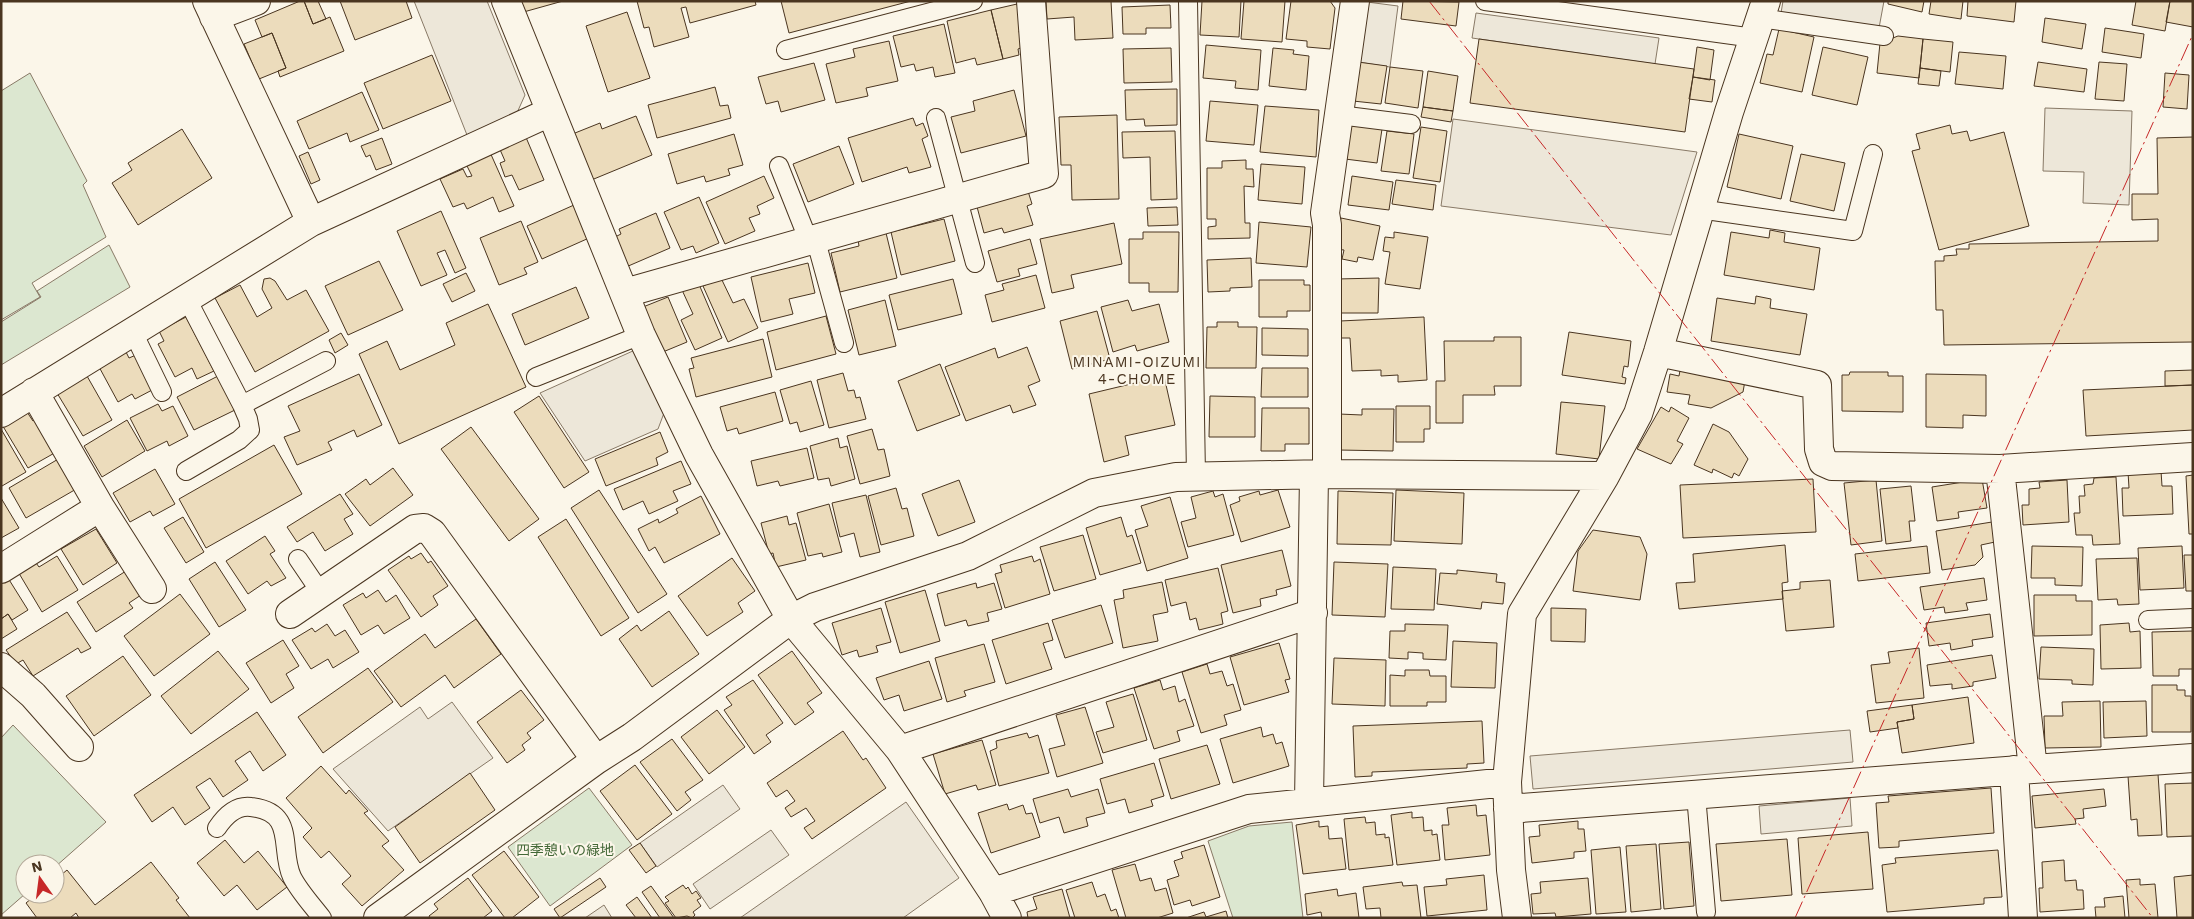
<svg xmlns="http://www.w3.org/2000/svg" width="2194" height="919" font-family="'Work Sans','Noto Sans JP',sans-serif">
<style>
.green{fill:#dce7d0;stroke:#887966}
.parking{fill:#ede7d9;stroke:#887966}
.building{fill:#ecdcbc;stroke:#4a3520}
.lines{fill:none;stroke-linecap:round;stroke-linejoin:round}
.service-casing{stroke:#4a3520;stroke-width:20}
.minor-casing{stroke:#4a3520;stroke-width:30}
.service{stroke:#fbf6e9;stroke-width:18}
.minor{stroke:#fbf6e9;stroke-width:28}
.power{stroke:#c62828;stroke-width:1;stroke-dasharray:18 4 2.5 4;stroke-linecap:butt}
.labels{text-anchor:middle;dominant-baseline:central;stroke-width:4;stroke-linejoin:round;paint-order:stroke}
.park-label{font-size:14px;fill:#436837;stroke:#fbf6e9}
.neighbourhood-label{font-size:15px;letter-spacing:1px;fill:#4a3520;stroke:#fbf6e9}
</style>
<rect width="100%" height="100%" fill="#fbf6e9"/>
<!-- green -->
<path class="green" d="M30 73 87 181 83 185 106 237 32 283 40 297 1 320V91Z
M109 245 130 287 1 365V322L41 297 37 291Z
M13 725 106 822 55 867V864H25V894L1 915V738Z
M589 788 632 845 550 906 508 847Z
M1292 822 1303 918H1233L1208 841 1249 826Z"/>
<!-- parking -->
<path class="parking" d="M414 1H487L525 95 516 115 467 135Z
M1783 1H1884L1879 28 1781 13Z
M1367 2 1398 6 1390 67 1358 62Z
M1476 13 1659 38 1655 64 1472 38Z
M2045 108 2132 111 2129 205 2083 203 2084 172 2043 171Z
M1453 119 1697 152 1671 235 1441 206Z
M635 350 664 413 658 429 585 461 540 393Z
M452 702 493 758 388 831 333 769 420 707 428 719Z
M1850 730 1853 762 1533 789 1530 756Z
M723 785 740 809 657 867 640 843Z
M1850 798 1852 826 1761 834 1759 806Z
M906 802 959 878 903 918H740Z
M771 830 789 855 710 909 693 884Z
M604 905 612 918H585Z"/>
<!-- building -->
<path class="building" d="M300 1H304L313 24 330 17 344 51 280 77 278 71 286 68 272 33 262 37 255 20Z
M304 1H318L326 19 313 24Z
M340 1H406L412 18 355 40Z
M517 1H563L520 13Z
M637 1H755L756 5 690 23 686 7 681 8 689 37 654 47 649 27 644 28Z
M781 1H911L789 33Z
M1046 1H1111L1113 38 1075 40 1074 17 1047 19Z
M1202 1H1241L1239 37 1200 35Z
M1244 1H1285L1282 42 1241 39Z
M1291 1H1330L1335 8 1330 49 1307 47V41L1286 39Z
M1403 1 1459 2 1456 26 1401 19Z
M1888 1H1924L1922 12 1888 4Z
M1931 1H1963L1961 19 1929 14Z
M1968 1H2016L2014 22 1967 16Z
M2136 1H2170L2165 31 2132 25Z
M2170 1H2193V27L2166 22Z
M1017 4 1023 30 1019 31 1023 47 1018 49 1019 55 1003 59 991 10Z
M1170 5 1171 28H1146V34H1123L1122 7Z
M991 10 1003 59 977 65 975 58 956 63 947 21Z
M627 12 650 78 608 92 586 26Z
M2045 18 2086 24 2082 49 2042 42Z
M944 24 955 73 935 77 933 67 916 71 914 64 901 67 893 36Z
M2105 28 2144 34 2141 58 2102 52Z
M1779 29 1814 37 1802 92 1760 83 1767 54 1773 55Z
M272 33 286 68 259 79 244 44Z
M1898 36 1923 39 1919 78 1877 73 1880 43Z
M1479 39 1694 69 1685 132 1470 103Z
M1923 39 1953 42 1950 72 1920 68Z
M889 41 898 81 866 88 868 96 836 103 826 64 855 57 853 49Z
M1206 45 1261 50 1258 90 1235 88 1236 81 1203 78Z
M1697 47 1714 50 1710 80 1693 77Z
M1823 47 1868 57 1857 105 1812 95Z
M1171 48 1172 82 1124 83 1123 49Z
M1273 48 1294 50 1293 54 1309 56 1306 90 1269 86Z
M1959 52 2006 56 2003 89 1955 84Z
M432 55 451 101 383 129 364 83Z
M1358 62 1387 66 1381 104 1353 101Z
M2038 62 2087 69 2084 92 2034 86Z
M2099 62 2127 64 2124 101 2095 99Z
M814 63 825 100 781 112 778 101 766 104 758 77Z
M1390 67 1423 71 1418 108 1385 103Z
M1920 68 1941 71 1939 86 1918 84Z
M1428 71 1458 76 1453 111 1423 107Z
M2165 73 2189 75 2187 109 2163 107Z
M1693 77 1715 80 1712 102 1689 99Z
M715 87 720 106 728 105 731 118 657 138 648 105Z
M1177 89V125L1145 126 1144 119 1126 120 1125 90Z
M1014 90 1026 136 961 153 951 117 975 111 973 101Z
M362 92 379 130 350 142 347 133 309 149 297 121Z
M1210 101 1258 105 1254 145 1206 141Z
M1265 106 1319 110 1316 157 1260 152Z
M1423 107 1453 111 1451 122 1421 117Z
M1117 115 1119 199 1072 200 1071 165H1061L1059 117Z
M636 116 652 155 589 181 570 135 600 123 602 129Z
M913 118 916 126 923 123 928 136 922 139 931 167 909 173 907 167 862 182 848 138Z
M1350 125 1382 129 1377 163 1345 159Z
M1950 125 1952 134 1967 131 1970 141 2004 132 2029 226 1939 250 1912 151 1920 149 1916 134Z
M1421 127 1447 131 1440 182 1413 178Z
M182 129 212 178 138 225 112 183 132 170 128 163Z
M1175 131 1177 199 1151 200 1150 157 1123 158 1122 132Z
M1387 131 1414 134 1409 174 1381 171Z
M734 134 743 165 728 169 730 175 706 182 704 176 677 184 668 154Z
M1739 134 1793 146 1781 199 1727 187Z
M525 135 544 180 519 190 512 175 505 177 500 163 505 161 498 145Z
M2193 137V342L1944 345 1943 310H1936L1935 261H1944V256L1957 255 1956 249H1969V244L2158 241V219L2132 220V194H2158L2157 138Z
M382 138 392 164 376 170 370 155 366 157 361 146Z
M839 146 854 184 808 202 793 164Z
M489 150 514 206 499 212 493 197 467 209 464 203 453 207 440 179 463 169 467 177 472 176 467 166 475 162 473 157Z
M308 152 320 180 311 184 299 156Z
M1801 154 1845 163 1834 211 1790 201Z
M1246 160V169H1253L1254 187 1244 186 1245 223H1250V238L1208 239V227L1216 226V219H1207V168H1222V161Z
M1261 164 1305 167 1302 204 1258 200Z
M764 176 774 198 757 206 760 214 749 218 755 231 725 244 706 202Z
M1352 176 1393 182 1389 210 1348 205Z
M1396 180 1436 185 1433 210 1392 204Z
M1027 188 1032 204 1027 206 1033 225 1004 233 1002 228 984 233 976 203Z
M699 197 719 243 696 253 693 246 681 250 664 212Z
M574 205 589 238 542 259 527 226Z
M1177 207 1178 225 1148 226 1147 208Z
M441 211 466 268 455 273 445 250 437 253 447 275 421 286 397 231Z
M656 213 670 248 626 267 613 238 621 234 619 229Z
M1341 218 1380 226 1373 260 1358 257 1357 262 1342 259 1344 250 1335 249Z
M944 219 955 261 901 275 891 232Z
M521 221 538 262 524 268 527 274 499 285 480 238Z
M1259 222 1311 227 1307 267 1256 263Z
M1114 223 1122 264 1071 275 1074 288 1052 293 1040 239Z
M1770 230 1785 233 1784 242 1820 248 1814 290 1724 275 1731 232 1769 238Z
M1143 232H1179L1178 292H1149V283H1129V239H1143Z
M1394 232 1428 237 1420 289 1385 284 1390 252 1383 251 1385 237 1394 238Z
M886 233 897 278 840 292 831 253 859 246 858 240Z
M1030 239 1037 264 1018 269 1020 276 997 282 988 251Z
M1251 258 1252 287 1230 288V291L1208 292 1207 260Z
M379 261 403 310 348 335 325 286Z
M808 263 815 293 789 299 793 314 761 322 751 277Z
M466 273 475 291 452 302 443 284Z
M1036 275 1045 308 992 322 985 295 1004 290 1002 284Z
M270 278 275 281 287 300 306 290 329 331 255 372 215 298 240 285 257 317 272 308 262 289 264 279Z
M721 278 733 303 744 299 758 328 728 342 703 286Z
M1379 278 1378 313H1337V279Z
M953 279 962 314 898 330 889 295Z
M1259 280H1304V285H1310V311H1287V317H1259Z
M698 282 722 338 695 350 681 320 693 314 682 290Z
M576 287 589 318 525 345 512 314Z
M1756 296 1771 299 1770 308 1807 314 1800 355 1711 341 1717 298 1755 304Z
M668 297 687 342 658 354 638 309Z
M885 300 896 346 859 355 848 310Z
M1128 300 1132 311 1159 304 1169 342 1137 351 1135 345 1113 352 1101 307Z
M488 304 526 387 399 444 359 354 387 341 400 370 455 345 446 323Z
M1097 311 1110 359 1072 369 1060 321Z
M826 316 836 354 776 370 767 332Z
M186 317 214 371 197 379 192 368 175 377 158 344 164 341 159 331Z
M1424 317 1427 380 1398 382V375L1381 376V370L1352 371 1350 338H1341L1340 321Z
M1217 322H1238V327H1257L1256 368H1206L1207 327H1217Z
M1262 328 1308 329V356L1262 355Z
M1569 332 1631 341 1628 367 1624 366 1622 377 1626 378 1625 384 1562 375Z
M341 333 348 345 335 353 329 340Z
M1494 337H1521V386H1494L1495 395H1463V423H1436V381H1445L1444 341H1494Z
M763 339 772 377 696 397 689 369 694 368 691 358Z
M1027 347 1040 381 1028 386 1036 405 1013 413 1010 405 966 421 945 367 995 348 998 358Z
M125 350 129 358 136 355 154 389 135 399 132 394 118 402 98 365Z
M940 364 960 415 917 431 898 381Z
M1681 365 1746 375 1743 392 1711 408 1688 404 1690 395 1667 392 1670 374 1679 376Z
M1262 368H1308V397H1261Z
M2193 370V385L2165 386V371Z
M1850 372H1888V376H1903V412L1842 411V375H1849Z
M843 373 848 391 854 390 856 398 860 397 866 419 829 428 817 380Z
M359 374 382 425 357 437 354 430 328 442 332 450 297 465 284 437 300 431 288 406Z
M1926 374 1986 375V416L1963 415V428L1926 427Z
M87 376 112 420 83 436 57 393Z
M218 376 235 410 194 430 177 397Z
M1164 376 1175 425 1125 436 1129 455 1104 462 1089 394Z
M811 381 824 425 800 432 797 422 790 424 780 390Z
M2193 385V430L2086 436 2083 390Z
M775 392 783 421 739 434 737 428 727 431 720 407Z
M539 396 589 472 564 488 514 412Z
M1210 396 1255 397V437H1209Z
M1561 402 1605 406 1599 459 1556 454Z
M158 404 162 411 173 406 188 436 169 446 167 441 147 451 130 418Z
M1396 406H1430V429H1424V442H1396Z
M1661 407 1669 412 1671 407 1689 418 1677 441 1683 444 1671 464 1637 449Z
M1262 408H1309V444H1285V451H1261Z
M25 409 33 421 38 417 58 451 28 468 1 423Z
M1362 409H1394L1393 451 1339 450V414L1362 415Z
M127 420 145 451 102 477 84 446Z
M1713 424 1729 432 1748 459 1739 476 1734 473 1732 478 1713 469 1712 473 1694 465Z
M471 427 539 519 509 541 441 449Z
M1 429 26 472 2 486H1Z
M872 429 878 450 884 449 890 476 860 484 847 436Z
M660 432 668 452 656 458 658 465 606 486 595 459Z
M838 438 840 448 847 446 855 479 831 486 829 478 818 480 810 446Z
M274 445 302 494 206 548 179 499Z
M807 448 814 478 780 486 778 481 757 486 751 461Z
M60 458 78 488 26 518 9 488Z
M681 461 691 484 673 491 678 501 649 514 643 501 623 510 614 489Z
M393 468 413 495 370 526 345 494 366 479 370 485Z
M155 469 175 504 153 516 150 511 130 522 113 493Z
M2161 471 2162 486H2172L2173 514 2123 516 2122 488H2129L2128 472Z
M2193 475V534H2189L2186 476Z
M2116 477 2120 544 2093 545 2092 535H2076L2074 513H2080L2079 496H2085L2084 485 2093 484 2094 478Z
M1813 479 1816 532 1683 538 1680 485Z
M1982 479 1987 508 1958 512 1959 518 1937 521 1932 487Z
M959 480 975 522 938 536 922 494Z
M1876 480 1882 541 1851 545 1844 483Z
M2067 480 2069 522 2023 525 2022 505H2029V489L2040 488 2039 482Z
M1911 486 1915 521H1909L1911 541 1886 544 1880 489Z
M896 488 902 509 907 508 914 536 881 545 868 496Z
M599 490 667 594 638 613 571 508Z
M1278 490 1290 527 1241 542 1230 505 1240 501 1239 497 1259 491 1260 495Z
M1396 490 1464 493 1462 544 1394 541Z
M1213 491 1215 497 1223 494 1234 535 1188 547 1181 522 1196 518 1191 497Z
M1338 491 1393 493 1391 545 1337 544Z
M340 494 353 514 344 519 353 534 325 551 313 532 297 542 287 527Z
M866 495 880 552 860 557 854 533 840 537 832 503Z
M701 496 720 534 664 563 655 547 649 551 638 529 658 519 659 523 678 513 676 509Z
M1170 497 1188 558 1147 571 1135 530 1148 526 1141 506Z
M1 498 19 528 1 538Z
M829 504 842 552 823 557 822 553 808 556 797 513Z
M787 516 789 525 796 523 806 560 776 567 773 553 769 554 761 523Z
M183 517 204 552 186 563 164 528Z
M1121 517 1127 537 1132 535 1141 563 1100 575 1086 528Z
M566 519 629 618 601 636 538 537Z
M1992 522 1995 542 1981 545 1983 557 1975 565 1942 570 1936 531Z
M96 529 117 563 83 585 61 549Z
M1593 530 1640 537 1647 554 1640 600 1573 591 1578 551Z
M1083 535 1096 579 1054 591 1040 547Z
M265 536 275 551 270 554 286 578 271 586 267 581 248 594 226 561Z
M1785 545 1788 582 1782 583 1783 599 1679 609 1676 583 1695 582 1693 554Z
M1927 546 1930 573 1858 581 1855 554Z
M2032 546 2083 547 2082 586 2055 585V578H2031Z
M2182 546 2184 588 2140 590 2138 548Z
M1282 550 1291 586 1276 590 1277 595 1260 599 1261 606 1233 613 1221 565Z
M421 553 428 563 431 561 448 586 433 596 438 605 421 617 388 570 409 556 411 559Z
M2184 555H2193V591H2186Z
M57 556 78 590 42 612 17 570 34 560 39 567Z
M1032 556 1034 562 1040 559 1050 594 1005 608 995 574 1002 572 1000 565Z
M732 558 755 591 738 603 743 612 707 636 678 596Z
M2137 558 2139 604 2118 605 2117 599 2098 600 2096 559Z
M215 562 246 610 219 627 189 579Z
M1334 562 1388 564 1385 617 1332 615Z
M1393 567 1436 569 1434 610 1391 609Z
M1218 568 1228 611 1221 613 1223 624 1199 630 1196 618 1190 620 1186 602 1171 606 1165 580Z
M1457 570 1497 574 1496 582 1505 583 1503 604 1482 602 1481 609 1437 604 1440 573 1457 574Z
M126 571 141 595 129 603 133 608 96 632 77 602Z
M8 578 28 610 12 620 8 614 1 619V582Z
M1984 578 1987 600 1966 603 1968 610 1945 613 1944 607 1924 610 1920 587Z
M1830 580 1834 627 1786 631 1782 591 1800 589V582Z
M1162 582 1168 612 1153 615 1158 641 1123 648 1114 600 1124 598 1123 590Z
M976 583 977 588 994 583 1002 609 987 613 989 621 968 626 966 620 945 626 937 594Z
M378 590 386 602 396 595 410 618 384 634 378 625 361 635 343 605 363 593 366 598Z
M925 590 940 641 900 653 885 602Z
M180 594 210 634 154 676 124 636Z
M2034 595H2076V601H2092V635L2034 636Z
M1101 605 1113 643 1065 658 1052 620Z
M881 608 891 642 876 646 878 652 859 657 857 650 842 655 832 623Z
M1551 608 1586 609 1585 642 1551 641Z
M669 611 699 654 652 687 619 639 637 625 641 631Z
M67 612 91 648 81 653 78 648 33 676 23 660 16 664 6 650Z
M8 614 17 629 1 639V619Z
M1990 614 1993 637 1972 640 1973 646 1951 650 1950 643 1929 646 1926 623Z
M476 619 501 654 454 688 445 675 401 707 374 671 425 634 435 648Z
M1048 623 1053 640 1043 643 1052 669 1006 684 992 640Z
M2129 623 2130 632 2140 631 2141 668 2101 669 2100 625Z
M327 624 335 636 345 630 359 652 333 668 328 659 311 669 292 640 312 628 315 632Z
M1405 624 1448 625 1446 660 1423 659V653L1408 652V659L1389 658 1390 631H1405Z
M2193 631V669H2179V676H2153L2152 632Z
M283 640 299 666 286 674 294 688 271 703 246 663Z
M1453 641 1497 643 1495 688 1451 687Z
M1279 643 1290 679 1285 680 1289 692 1244 705 1230 657Z
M984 644 995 682 964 691 966 696 947 702 935 658Z
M2041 647 2094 649 2093 685 2072 684V680L2039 679Z
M1919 648 1924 698 1876 703 1871 665 1890 663 1888 652Z
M218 651 249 689 191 734 161 696Z
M792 651 822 693 807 703 814 712 795 725 758 675Z
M1992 655 1996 678 1973 682V686L1952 689V684L1930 686 1927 665Z
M123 656 151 695 94 736 66 696Z
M1334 658 1386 660 1385 706 1332 704Z
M929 661 942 699 904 711 899 695 884 700 876 678Z
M1207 664 1210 674 1222 671 1227 686 1233 684 1241 710 1224 715 1227 725 1201 733 1182 672Z
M368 668 393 702 323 753 298 717Z
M1405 670H1429L1430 676H1446V702H1427V706H1390V675L1405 676Z
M753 680 783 723 766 735 771 742 754 754 724 710 732 705 726 697Z
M1160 680 1163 690 1175 686 1179 702 1185 699 1194 726 1177 731 1180 741 1154 749 1134 688Z
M2152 685H2177V690H2185V696H2191V732H2152Z
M521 690 544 720 527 733 531 738 522 745 525 750 507 763 477 722Z
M1133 694 1147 740 1103 753 1096 732 1114 727 1106 702Z
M1968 697 1974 743 1902 753 1897 722 1914 719 1912 705Z
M2100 701 2101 747 2045 748 2044 716H2063L2062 702Z
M2146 701 2147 736 2104 738 2103 702Z
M1912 705 1914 719 1897 722 1898 728 1870 732 1867 711Z
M1085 707 1103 763 1057 777 1049 749 1065 745 1056 715Z
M717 710 745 747 709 774 681 737Z
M257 712 286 755 263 771 250 751 235 761 248 780 223 797 210 778 196 787 210 808 185 825 173 807 152 822 134 795Z
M1482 721 1484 763 1467 764V768L1372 772V776L1355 777 1353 726Z
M1261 727 1263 737 1273 734 1276 744 1282 742 1289 766 1233 783 1220 739Z
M843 731 863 760 866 758 886 788 812 839 804 828 815 821 806 808 791 817 785 808 795 801 787 790 776 797 767 783Z
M1027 733 1029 738 1038 735 1049 773 999 786 990 751 997 748 996 741Z
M672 739 703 780 685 792 691 800 677 811 640 762Z
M982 740 996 785 978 790 976 785 945 794 933 754Z
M1207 745 1220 784 1171 799 1159 759Z
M1154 763 1164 796 1151 800 1153 806 1129 813 1125 799 1107 804 1100 779Z
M635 765 672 814 637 840 600 791Z
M321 766 346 794 349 790 368 811 364 813 389 841 382 846 404 870 362 906 342 884 351 876 329 851 321 858 303 837 312 828 286 798Z
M470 773 495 810 420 863 395 827Z
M2158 774 2162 835 2138 836 2137 819 2131 820 2128 776Z
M2193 783V836L2167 837 2165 784Z
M1991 788 1994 833 1899 841V847L1879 848 1876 803 1889 802 1888 796Z
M1068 789 1071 797 1098 789 1105 813 1086 818 1088 826 1064 833 1059 817 1040 823 1033 799Z
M2104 789 2106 806 2083 809 2084 818 2075 819 2076 824 2035 828 2032 796Z
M1007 804 1009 810 1023 805 1026 814 1032 813 1040 837 991 853 978 813Z
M1476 805 1477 816 1486 815 1490 855 1445 860 1442 825H1449L1447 808Z
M1412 812V818L1423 817 1424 831 1432 830V835L1437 834 1440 860 1397 865 1391 815Z
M1365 817 1366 823 1375 822 1376 835 1385 834V838L1389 837 1393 865 1349 870 1344 819Z
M1319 821V827L1328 826 1329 839 1342 838 1346 869 1303 874 1296 825Z
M1578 821V829H1584L1586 851 1574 852V858L1532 863 1529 837 1540 836 1539 825Z
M1868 832 1873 889 1802 894 1798 838Z
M1787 839 1792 895 1721 901 1716 844Z
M225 840 244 863 258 851 287 887 257 910 237 885 224 896 197 863Z
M1689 842 1694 906 1664 909 1659 844Z
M640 843 656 866 646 873 629 850Z
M1656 844 1661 909 1631 912 1626 846Z
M1204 845 1220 897 1192 906 1190 900 1174 905 1167 880 1179 876 1174 861 1183 858 1181 852Z
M1620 847 1626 912 1596 914 1591 850Z
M1998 850 2002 897 1984 898V904L1887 912 1882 865 1896 863 1895 858Z
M504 851 539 897 512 918H505L472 875Z
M2064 860 2065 881 2076 880 2077 890H2083L2084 909 2040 912 2039 888H2043L2042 862Z
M151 862 179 898 176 900 190 918H79L76 913 70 918H37L26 903 37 894H55V880L67 870 95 905Z
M1135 864 1140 881 1151 878 1155 891 1166 888 1173 913 1157 918H1126L1112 870Z
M1484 875 1487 910 1427 916 1424 887 1447 885 1446 879Z
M2193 875V918H2177L2174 877Z
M468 878 492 911 483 918H430L429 916 438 909 434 904Z
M600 878 606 887 560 918 554 909Z
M1588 878 1591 914 1556 917 1555 913 1533 914 1531 894 1541 893 1540 882Z
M2140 879V885L2155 884 2158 918H2129L2126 880Z
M1092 882 1097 897 1105 894 1111 911 1116 909 1119 918H1075L1066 890Z
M1402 882 1403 886 1417 885 1421 918H1381L1380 908 1366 909 1363 887Z
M683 885 686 889 688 887 692 894 696 891 701 898 697 900 701 906 693 912 695 915 692 918 687 916 676 918 665 903 669 901 665 897Z
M651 886 674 918H660L642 892Z
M1062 889 1070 918H1028L1027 912 1037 909 1033 897Z
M1337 889 1338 896 1356 893 1359 918H1322L1321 912 1307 915 1305 894Z
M2123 896 2125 918H2096L2095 907H2105L2104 898Z
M637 897 652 918H636L626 905Z
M1226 911 1228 918H1186L1204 912 1206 917Z"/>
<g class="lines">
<defs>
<path id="service" d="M1188 1 1196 476
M1485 1 1754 38
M1760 18 1884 36
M786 50 973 1
M1339 115 1411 124
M936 118 975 263
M779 166 804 229 819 252 844 343
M1699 209 1853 231 1873 154
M133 332 162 392
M536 377 641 335
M242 405 326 361
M186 471 239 440 250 430 248 419 242 405 187 299
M298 559 321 593
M2148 620 2193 618
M1696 795 1706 912
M217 828C225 816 236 805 251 807 297 812 279 849 292 877 299 891 312 905 322 918"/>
<path id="minor" d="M207 1 311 222
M506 1 641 335 699 455 791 619 900 750 993 892 1007 918
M214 17 256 1
M625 293 1044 174 1031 1
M1658 352 1817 385 1819 449 1823 462 1832 466 2000 469 2193 457
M34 392 100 507 152 589
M1 413 311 222 550 112
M2000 469 2033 769
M1327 474V225L1325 213 1355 1
M1 569 100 507
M290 614 415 529 424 528 432 533 596 760
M1 667 33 695 79 747
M900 750 1313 613
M2014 770 2023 918
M1309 802 1314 475
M1508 809 2033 769 2193 758
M993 892 1249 809 1507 782
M378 918 596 760 632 737 791 619 815 607 968 556 1094 493 1176 477 1327 474 1605 476
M1517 918 1511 870 1507 782 1522 614 1605 476 1638 414 1658 352 1729 112 1766 1"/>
</defs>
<!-- service casing -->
<use href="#service" class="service-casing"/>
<!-- minor casing -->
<use href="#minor" class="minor-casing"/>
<!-- service -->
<use href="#service" class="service"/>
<!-- minor -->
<use href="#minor" class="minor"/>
<!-- power -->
<path class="power" d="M1429 1 2153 918
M1795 918 2193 34"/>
</g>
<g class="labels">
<!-- park labels -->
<g class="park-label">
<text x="565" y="850">四季憩いの緑地</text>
</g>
<!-- neighbourhood labels -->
<g class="neighbourhood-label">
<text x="1137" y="362">MINAMI-OIZUMI<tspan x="1137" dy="17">4-CHOME</tspan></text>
</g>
</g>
<!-- border -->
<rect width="2194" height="919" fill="none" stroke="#4a3520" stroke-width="5"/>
<!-- north arrow -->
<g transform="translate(40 879) rotate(346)"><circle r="24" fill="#fbf6e9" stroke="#b4a999"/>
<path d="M0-4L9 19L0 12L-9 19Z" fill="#c62828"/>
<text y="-8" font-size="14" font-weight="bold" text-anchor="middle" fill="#4a3520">N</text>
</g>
</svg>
